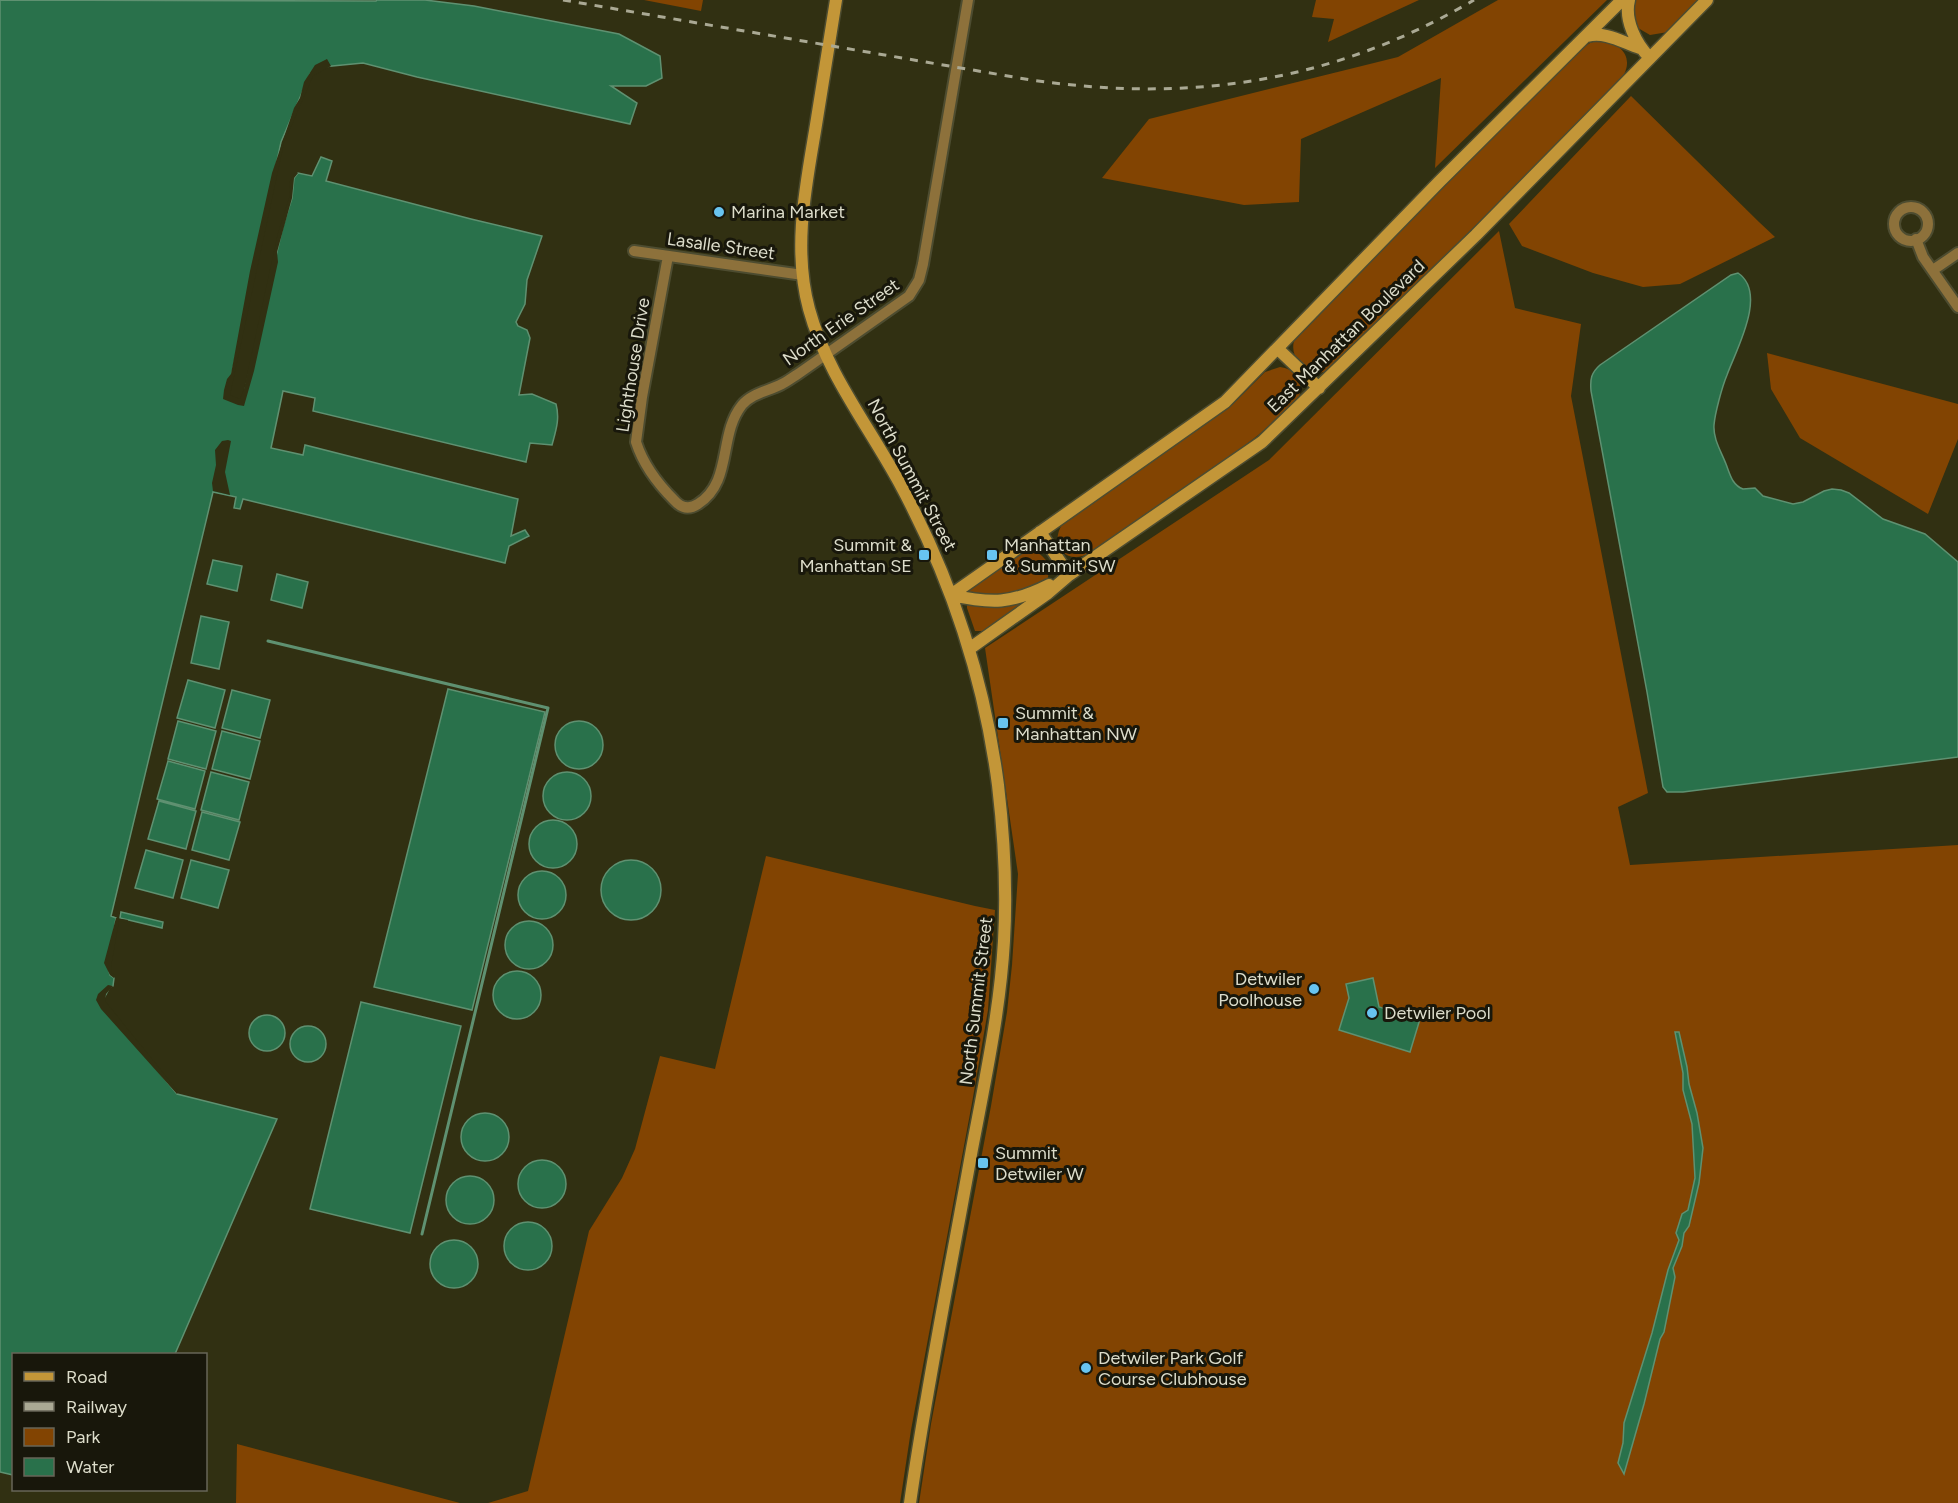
<svg xmlns="http://www.w3.org/2000/svg" width="1958" height="1503" font-family="Figtree,sans-serif">
<style>
.green{fill:#824402}
.water{fill:#29714b;stroke:#5f9171;stroke-width:1.5}
.pier{fill:#313012}
.lines{fill:none;stroke-linecap:round;stroke-linejoin:round}
.stream{stroke:#5f9171;stroke-width:3}
.street-casing{stroke:#4d4c30;stroke-width:14}
.secondary-casing{stroke:#4d4c30;stroke-width:15}
.street{stroke:#8d713b;stroke-width:10}
.secondary{stroke:#c39638;stroke-width:12}
.rail{stroke:#aaa994;stroke-width:3;stroke-dasharray:8 8;stroke-linecap:butt}
.poi-dot{fill:#68c4f0;stroke:#18170b;stroke-width:2}
.labels{text-anchor:middle;dominant-baseline:central;stroke-width:6;stroke-linejoin:round;paint-order:stroke}
.poi-label{font-size:18px;fill:#ddddcb;stroke:#18170b;text-anchor:start}
.street-label{font-size:18px;fill:#ddddcb;stroke:#18170b}
</style>
<rect width="100%" height="100%" fill="#313012"/>
<!-- green -->
<path class="green" d="M644 0H703L701 11Z
M1316 0H1419L1328 42 1334 19 1312 17Z
M1498 0H1607L1435 168 1441 78 1301 139 1299 202 1244 205 1102 178 1149 119 1398 57Z
M1634 0H1699L1668 32 1650 35 1638 28 1633 20Z
M1599 40C1623 43 1636 59 1620 81L1332 369C1326 371 1318 375 1311 372 1299 368 1289 351 1295 339L1445 184 1582 48 1590 43Z
M1631 96 1759 222 1775 237 1680 284 1643 287 1593 273 1522 246 1509 224Z
M1499 231 1515 308 1581 324 1571 396 1648 793 1618 807 1630 865 1958 845V1503H919L931 1424 991 1106 1007 1012 1012 965 1018 874 985 648 1269 460Z
M1767 353 1958 404V439L1928 514 1800 438 1771 389Z
M1280 367C1297 369 1303 382 1299 398 1239 458 1160 505 1090 553 1066 566 1048 545 1063 523L1232 405 1265 372Z
M1025 551C1038 550 1043 555 1050 566L1047 582 1013 596 966 594 967 591Z
M1028 601 985 631H975L967 608V605L970 604 996 607Z
M766 856 975 906 995 910 988 1010 972 1103 911 1430 900 1503H488L528 1491 589 1231 622 1178 635 1149 660 1056 715 1069Z
M237 1444 460 1503H236Z"/>
<!-- water -->
<path class="water" d="M0 0 376 1 377 0H425L474 6 619 34 660 56 662 78 646 86H611L637 103 630 124 417 77 363 63 322 67 310 74 281 142 227 397 242 403 283 226 292 198 294 178 298 173 312 176 321 157 332 161 326 181 471 219 542 236 527 280 525 304 516 322 518 326 527 330 530 338 519 395 532 394 556 404C560 419 556 430 552 445L530 443 526 462 313 411 315 398 283 391 271 448 303 455 305 445 518 499 511 536 525 530 529 536 509 546 505 563 243 499 240 509 234 508 236 497 213 492 111 916 116 918 108 967 110 975 114 978 113 986 110 987 102 1002 177 1094 277 1119 175 1354H14L13 1475 0 1472Z
M1738 273C1768 293 1736 350 1727 375 1722 387 1715 413 1714 425 1713 439 1721 451 1726 464 1730 474 1732 485 1743 489L1755 488 1763 496 1793 504 1803 502 1824 491 1832 489 1841 490 1849 493 1883 519 1925 534 1958 562V757L1683 792H1667L1663 787 1647 692 1591 391C1590 379 1591 373 1600 365L1731 275Z
M213 560 242 566 237 591 207 584Z
M277 574 308 582 302 608 271 600Z
M201 616 229 622 219 669 191 663Z
M188 680 225 690 215 728 177 718Z
M448 689 545 712 472 1010 374 987Z
M232 690 270 700 260 738 222 728Z
M178 721 216 731 206 769 168 759Z
M555 745a24 24 0 1 1 48 0a24 24 0 1 1-48 0Z
M222 731 260 741 250 779 212 769Z
M168 761 205 771 195 809 157 799Z
M211 772 249 782 239 820 201 810Z
M543 796a24 24 0 1 1 48 0a24 24 0 1 1-48 0Z
M159 801 196 811 186 849 148 839Z
M202 812 240 822 229 860 192 850Z
M529 844a24 24 0 1 1 48 0a24 24 0 1 1-48 0Z
M146 850 183 860 173 898 135 888Z
M601 890a30 30 0 1 1 60 0a30 30 0 1 1-60 0Z
M191 860 229 870 218 908 181 898Z
M518 895a24 24 0 1 1 48 0a24 24 0 1 1-48 0Z
M121 912 163 922 162 928 120 918Z
M505 945a24 24 0 1 1 48 0a24 24 0 1 1-48 0Z
M493 995a24 24 0 1 1 48 0a24 24 0 1 1-48 0Z
M1373 978 1379 1007 1420 1019 1410 1052 1339 1030 1349 998 1346 984Z
M361 1002 461 1026 410 1233 310 1209Z
M249 1033a18 18 0 1 1 36 0a18 18 0 1 1-36 0Z
M290 1044a18 18 0 1 1 36 0a18 18 0 1 1-36 0Z
M1675 1032H1679L1687 1067 1689 1084 1697 1113 1703 1148 1699 1183 1689 1226 1684 1233 1682 1246 1673 1268 1675 1277 1664 1332 1660 1339 1644 1404 1624 1474 1618 1463 1623 1443 1624 1423 1652 1333 1668 1270 1679 1240 1676 1233 1682 1214 1688 1210 1695 1178 1692 1124 1683 1090V1073Z
M461 1137a24 24 0 1 1 48 0a24 24 0 1 1-48 0Z
M518 1184a24 24 0 1 1 48 0a24 24 0 1 1-48 0Z
M446 1200a24 24 0 1 1 48 0a24 24 0 1 1-48 0Z
M504 1246a24 24 0 1 1 48 0a24 24 0 1 1-48 0Z
M430 1264a24 24 0 1 1 48 0a24 24 0 1 1-48 0Z"/>
<!-- pier -->
<path class="pier" d="M327 59 331 66 313 76 284 143 230 395 240 399 244 389 278 233 289 198 290 181 295 172 298 173 294 178 292 198 277 252 278 262 254 371 244 406 238 405 223 399 224 390 227 379 231 374 250 271 272 173 294 108 300 98 304 82 315 65Z
M228 440 231 441 225 472 230 495 213 491 212 483 216 465 215 450 222 441Z
M116 918 128 920 127 923 119 921 111 967 112 973 115 975 114 978 110 975 104 963Z
M108 985 113 986 106 994 105 1001 178 1091 177 1094 101 1009 96 1000 98 994Z"/>
<g class="lines">
<!-- stream -->
<path class="stream" d="M268 641 548 708 422 1234"/>
<defs>
<path id="street" d="M1894 224a17 17 0 1 1 34 0a17 17 0 1 1-34 0Z
M1916 239 1923 257 1958 307
M634 251 803 275
M668 256 642 397 636 442C643 464 658 484 674 500 681 508 689 510 698 504 733 482 718 435 742 405 752 393 769 391 782 384 788 381 793 377 798 374L909 296 919 280 923 264 968 0
M1933 270 1958 253"/>
<path id="secondary" d="M836 0C829 44 822 87 815 131 805 190 793 250 809 309 826 372 868 425 899 482 950 576 984 678 998 785 1004 836 1007 889 1004 941 1000 1011 985 1080 972 1149 951 1267 927 1384 910 1503
M1629 0C1624 20 1636 44 1650 58
M1587 36C1605 31 1622 42 1640 48
M1278 349 1319 388
M1040 532 1069 575
M951 595 1225 402 1439 182 1622 0
M951 595C992 604 1011 604 1049 585
M969 649 1048 593 1069 575 1262 442 1476 235 1707 0"/>
</defs>
<!-- street casing -->
<use href="#street" class="street-casing"/>
<!-- secondary casing -->
<use href="#secondary" class="secondary-casing"/>
<!-- street -->
<use href="#street" class="street"/>
<!-- secondary -->
<use href="#secondary" class="secondary"/>
<!-- rail -->
<path class="rail" d="M563 0 1031 80C1191 103 1332 83 1474 0"/>
</g>
<!-- markers -->
<g class="poi-dot">
<circle cx="719" cy="212" r="6"/>
<rect x="918" y="549" width="12" height="12" rx="3"/>
<rect x="986" y="549" width="12" height="12" rx="3"/>
<rect x="997" y="717" width="12" height="12" rx="3"/>
<circle cx="1314" cy="989" r="6"/>
<circle cx="1372" cy="1013" r="6"/>
<rect x="977" y="1157" width="12" height="12" rx="3"/>
<circle cx="1086" cy="1368" r="6"/>
</g>
<g class="labels">
<!-- poi labels -->
<g class="poi-label">
<text x="731" y="212">Marina Market</text>
<text x="912" y="545" text-anchor="end">Summit &amp;<tspan x="912" dy="21">Manhattan SE</tspan></text>
<text x="1004" y="545">Manhattan<tspan x="1004" dy="21">&amp; Summit SW</tspan></text>
<text x="1015" y="713">Summit &amp;<tspan x="1015" dy="21">Manhattan NW</tspan></text>
<text x="1302" y="979" text-anchor="end">Detwiler<tspan x="1302" dy="21">Poolhouse</tspan></text>
<text x="1384" y="1013">Detwiler Pool</text>
<text x="995" y="1153">Summit<tspan x="995" dy="21">Detwiler W</tspan></text>
<text x="1098" y="1358">Detwiler Park Golf<tspan x="1098" dy="21">Course Clubhouse</tspan></text>
</g>
<!-- street labels -->
<g class="street-label">
<text transform="translate(721 246) rotate(8)">Lasalle Street</text>
<text transform="translate(841 322) rotate(-35)">North Erie Street</text>
<text transform="translate(1346 336) rotate(-44)">East Manhattan Boulevard</text>
<text transform="translate(633 365) rotate(-81)">Lighthouse Drive</text>
<text transform="translate(912 475) rotate(62)">North Summit Street</text>
<text transform="translate(976 1001) rotate(-83)">North Summit Street</text>
</g>
</g>
<!-- legend -->
<rect x="12" y="1353" width="195" height="138" fill="#18170b" stroke="#676658" stroke-width="1.5"/>
<rect x="24" y="1372" width="30" height="9" fill="#c39638" stroke="#676658" stroke-width="1.5"/>
<text x="66" y="1383" font-size="18" fill="#ddddcb">Road</text>
<rect x="24" y="1402" width="30" height="9" fill="#aaa994" stroke="#676658" stroke-width="1.5"/>
<text x="66" y="1413" font-size="18" fill="#ddddcb">Railway</text>
<rect x="24" y="1428" width="30" height="18" fill="#824402" stroke="#676658" stroke-width="1.5"/>
<text x="66" y="1443" font-size="18" fill="#ddddcb">Park</text>
<rect x="24" y="1458" width="30" height="18" fill="#29714b" stroke="#676658" stroke-width="1.5"/>
<text x="66" y="1473" font-size="18" fill="#ddddcb">Water</text>
</svg>
